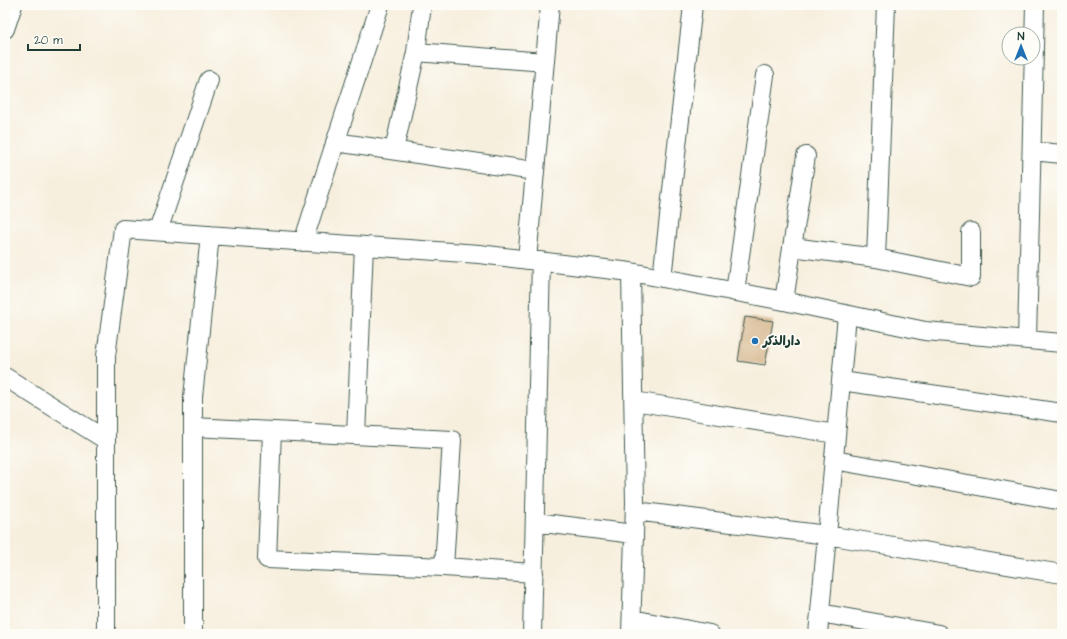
<svg xmlns="http://www.w3.org/2000/svg" width="1067" height="639" font-family="'Architects Daughter','Playpen Sans Arabic',sans-serif">
<style>
.building{fill:#d8bb94}
.lines{fill:none;stroke-linecap:round;stroke-linejoin:round}
.street-casing{stroke:#3f584e;stroke-width:20}
.street{stroke:#fff;stroke-width:18}
.poi-dot{fill:#1f6fb2;stroke:#fdfcf7;stroke-width:1.5}
.labels{text-anchor:middle;dominant-baseline:central;stroke-width:3.5;stroke-linejoin:round;paint-order:stroke}
.poi-label{font-size:13px;font-weight:bold;fill:#1f3d34;stroke:#fdfcf7;text-anchor:start}
</style>
<rect width="100%" height="100%" fill="#fdfcf7"/>
<filter id="ink" filterUnits="userSpaceOnUse"><feTurbulence type="fractalNoise" baseFrequency=".025" numOctaves="2"/><feDisplacementMap in="SourceGraphic" scale="8" xChannelSelector="R" yChannelSelector="G"/><feConvolveMatrix kernelMatrix="1 2 1 2 8 2 1 2 1" color-interpolation-filters="sRGB"/></filter>
<filter id="wash" filterUnits="userSpaceOnUse"><feTurbulence type="fractalNoise" baseFrequency=".012" numOctaves="4" result="noise"/><feDisplacementMap in="SourceGraphic" scale="16" xChannelSelector="R" yChannelSelector="G"/><feGaussianBlur stdDeviation="0.9" result="paint"/><feColorMatrix in="noise" values="0 0 0 0 0 0 0 0 0 0 0 0 0 0 0 0 0 1.4 0 .05"/><feComposite in="paint" operator="in"/></filter>
<g filter="url(#wash)">
<rect width="100%" height="100%" fill="#f7efde"/>
<g id="blocks">
<!-- building -->
<path class="building" d="M745 317 773 321 765 365 738 361Z"/>
</g>
</g>
<g filter="url(#ink)">
<use href="#blocks" fill-opacity="0" stroke="#3f584e" stroke-width="1"/>
<g class="lines">
<defs>
<path id="street" d="M886 5 876 258 971 277V232
M5 29 13 5
M416 52 545 62
M335 142 535 171
M394 150 416 52 422 5
M1032 151 1062 154
M158 231 209 80
M303 242 380 5
M792 247 876 258
M527 260 550 5
M631 272 635 503 631 634
M662 278 693 5
M735 292 765 75
M784 301 806 156
M1027 340 1035 5
M5 377 106 440
M841 381 1062 413
M634 401 836 434
M193 427 452 440 444 567 267 559 272 431
M356 435 364 246
M834 460 1062 501
M635 511 827 535 1062 574
M535 522 634 534
M444 567 534 573
M820 613 939 634
M632 619 710 634
M106 634V356L123 229 479 254 631 272 784 301 925 331 1062 343
M193 634V397L210 235
M532 634 541 261
M818 634 847 315"/>
</defs>
<!-- street casing -->
<use href="#street" class="street-casing"/>
<!-- street -->
<use href="#street" class="street"/>
</g>
</g>
<!-- markers -->
<circle class="poi-dot" cx="755" cy="341" r="4"/>
<g class="labels">
<!-- poi labels -->
<g class="poi-label">
<text x="763" y="341">دارالذکر</text>
</g>
</g>
<!-- margin -->
<rect width="1067" height="639" fill="none" stroke="#fdfcf7" stroke-width="20"/>
<!-- north arrow -->
<g transform="translate(1021 46)"><circle r="19" fill="#fdfcf7" stroke="#a4b0a9"/>
<path d="M0-3L7 15L0 10L-7 15Z" fill="#1f6fb2"/>
<text y="-6" font-size="11" font-weight="bold" text-anchor="middle" fill="#1f3d34">N</text>
</g>
<!-- scale -->
<path d="M28 44v6h52v-6" fill="none" stroke="#1f3d34" stroke-width="2"/>
<text x="34" y="44" font-size="12" fill="#1f3d34" stroke="#fdfcf7" stroke-width="3" paint-order="stroke">20 m</text>
</svg>
